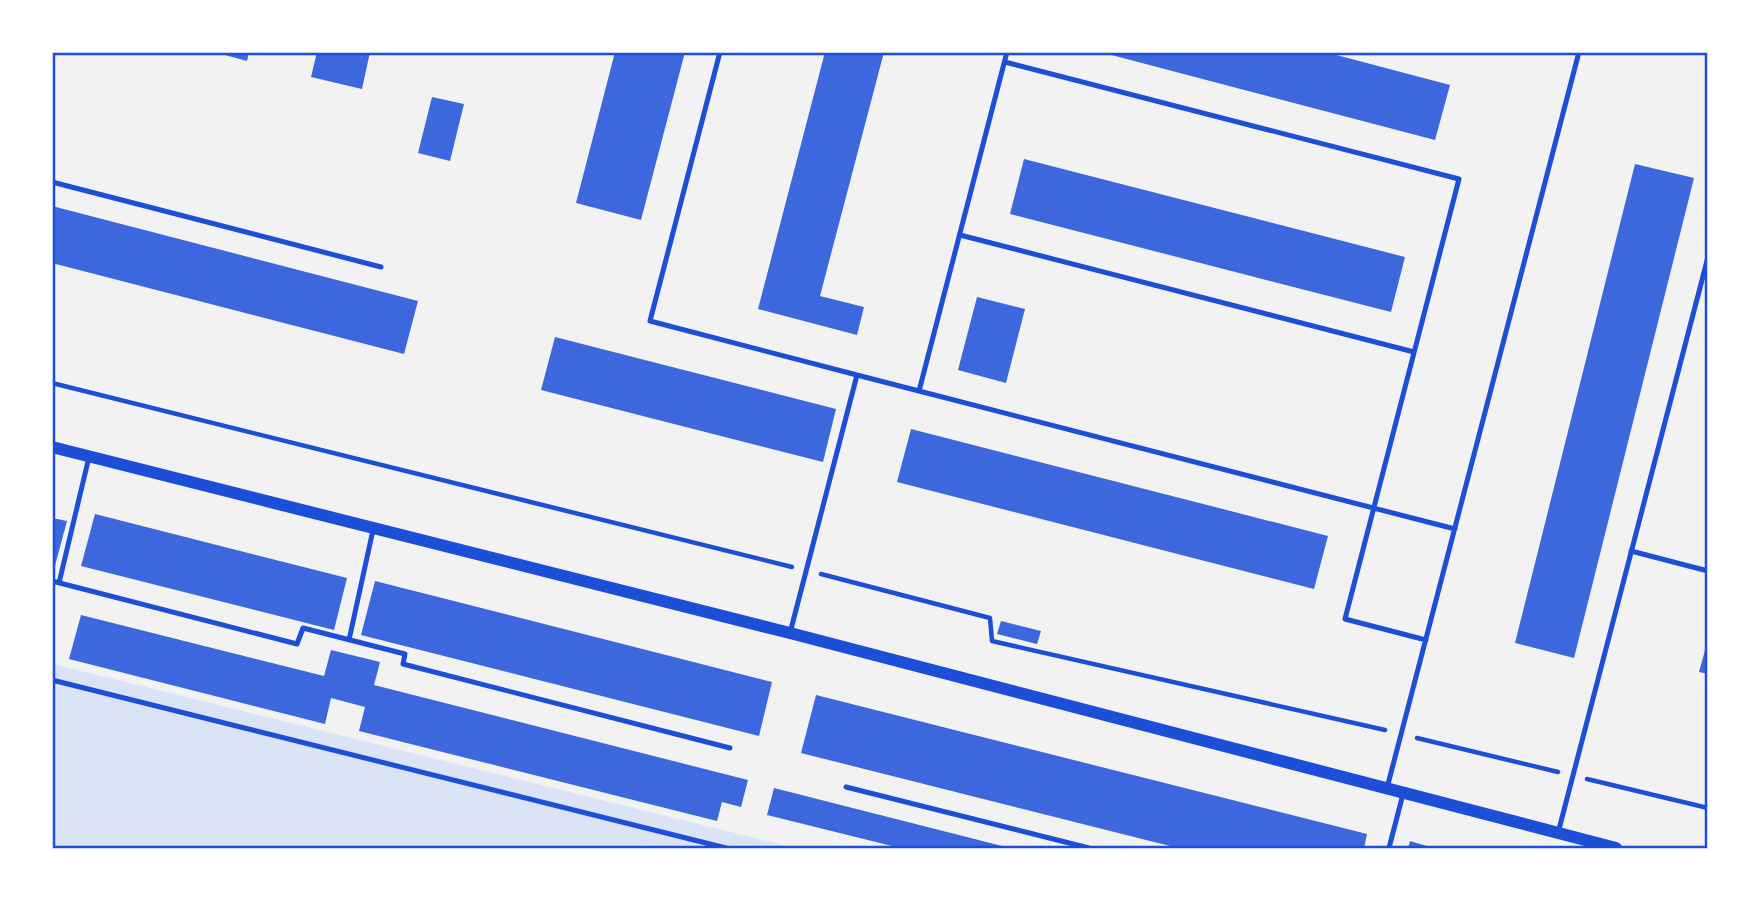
<svg xmlns="http://www.w3.org/2000/svg" width="1760" height="901" font-family="Ubuntu,sans-serif">
<style>
.green{fill:#dbe4f7}
.building{fill:#3d67dc}
.lines{fill:none;stroke-linecap:round;stroke-linejoin:round}
.path{stroke:#1d4ed8;stroke-width:4.5}
.service{stroke:#1d4ed8;stroke-width:5}
.tertiary{stroke:#1d4ed8;stroke-width:12}
.neatline{fill:none;stroke:#1d4ed8;stroke-width:2.5}
</style>
<rect width="100%" height="100%" fill="#f2f2f2"/>
<!-- green -->
<path class="green" d="M53 664 795 848H53Z"/>
<!-- building -->
<path class="building" d="M214 52H249L247 61Z
M317 52H370L362 89 311 77Z
M615 52H685L641 220 576 203Z
M825 52H884L820 296 864 307 857 335 758 309Z
M1100 52H1325L1450 85 1435 140Z
M432 97 464 104 450 161 418 153Z
M1024 159 1405 257 1391 312 1010 214Z
M1635 164 1694 178 1574 658 1515 643Z
M52 206 418 301 404 354 52 263Z
M977 297 1025 309 1006 383 958 370Z
M555 337 836 409 823 462 541 390Z
M911 429 1328 536 1314 589 897 482Z
M95 514 347 578 334 630 81 566Z
M52 518 67 521 53 573 52 572Z
M375 581 772 682 759 736 361 635Z
M81 615 324 676 331 650 380 662 374 685 748 780 741 807 722 802 717 821 359 731 365 707 331 698 325 724 69 659Z
M1001 621 1041 631 1037 644 997 634Z
M1707 643 1708 644V674L1699 672Z
M816 695 1367 834 1364 848H1178L801 753Z
M774 788 1010 848H900L767 815Z
M1410 841 1434 848H1408Z"/>
<g class="lines">
<!-- path -->
<path class="path" d="M52 383 792 567
M821 574 990 618 992 641 1385 730
M1417 738 1558 772
M1587 779 1708 808"/>
<!-- service -->
<path class="service" d="M720 52 650 321 857 375 790 633
M1005 62 1459 179 1345 619 1426 640
M52 182 381 267
M960 235 1414 352
M857 375 919 391 1007 52
M919 391 1455 529
M1631 551 1708 571
M52 581 297 644 303 628 405 654 403 664 730 748
M59 583 89 457
M349 640 373 530
M52 680 726 848
M846 787 1089 848
M1387 788 1579 52
M1558 833 1708 257
M1389 848 1403 794"/>
<!-- tertiary -->
<path class="tertiary" d="M52 447 790 633 1616 848"/>
</g>
<!-- border -->
<rect width="1760" height="901" fill="none" stroke="#ffffff" stroke-width="108"/>
<rect x="54" y="54" width="1652" height="793" class="neatline"/>
</svg>
